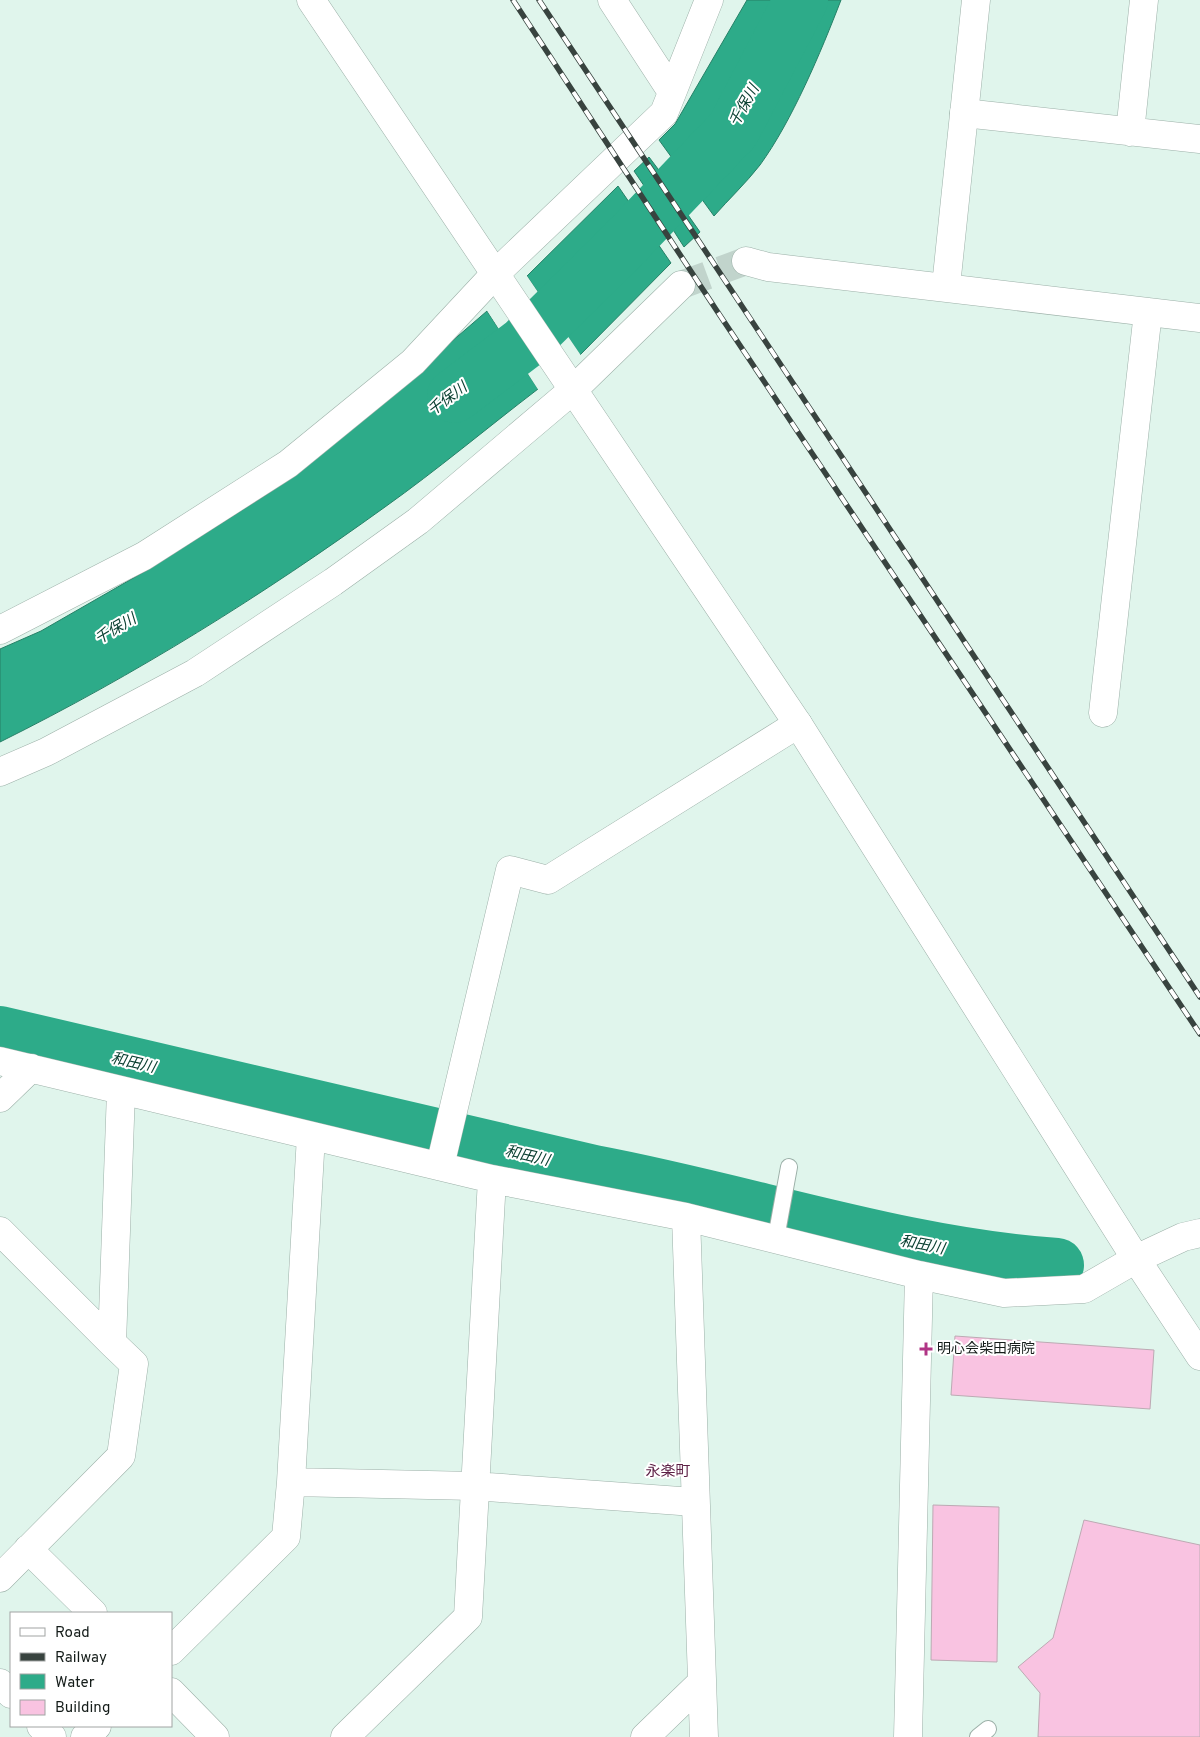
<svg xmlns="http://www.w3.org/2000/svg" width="1200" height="1737" font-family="Overpass,'Noto Sans JP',sans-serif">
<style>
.water{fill:#2dab89;stroke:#268067}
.pier{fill:#e0f5ec}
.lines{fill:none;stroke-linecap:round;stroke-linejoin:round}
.river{stroke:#2dab89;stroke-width:54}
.building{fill:#f9c3e1;stroke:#bcaab3}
.minor-tunnel{stroke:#c1d4cc;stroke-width:28;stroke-dasharray:28 14;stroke-linecap:butt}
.service-casing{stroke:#9cb0a8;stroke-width:18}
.minor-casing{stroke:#9cb0a8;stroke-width:29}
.tertiary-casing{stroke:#9cb0a8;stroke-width:29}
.service{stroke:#fff;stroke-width:16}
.minor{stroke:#fff;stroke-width:28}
.tertiary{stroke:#fff;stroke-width:28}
.rail-casing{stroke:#38433f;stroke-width:5.5}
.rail{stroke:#fff;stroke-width:4;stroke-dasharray:11;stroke-linecap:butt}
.poi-dot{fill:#b03485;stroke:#fff;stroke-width:2}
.labels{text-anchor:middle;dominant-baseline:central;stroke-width:4;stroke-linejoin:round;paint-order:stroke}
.poi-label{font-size:14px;fill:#141c19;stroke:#fff;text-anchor:start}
.water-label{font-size:15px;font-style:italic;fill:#0b4032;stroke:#fff}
.neighbourhood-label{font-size:15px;fill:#5d2146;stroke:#fff}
</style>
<rect width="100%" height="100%" fill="#e0f5ec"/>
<!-- water -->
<path class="water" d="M747 0H841C821 52 792 121 760 165 746 183 729 199 714 216L659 140 675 124Z
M649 157 670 185 667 194 674 195 700 232 684 247 663 214 664 198 660 195 653 199 634 171Z
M618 186 671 263 580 355 527 276Z
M487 311 538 389C487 428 437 470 385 507 263 595 135 675 0 742V649L41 631 149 569 269 493 378 405Z"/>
<!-- pier -->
<path class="pier" d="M525 274 527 276 582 357 578 356 525 278Z
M486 309 490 310 540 387 539 391Z"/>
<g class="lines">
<!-- river -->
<path class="river" d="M454 396 524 343 625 243 733 130 801 0
M0 1033 594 1172C749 1201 900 1254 1057 1265"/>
</g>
<!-- building -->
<path class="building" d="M955 1336 1154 1350 1150 1409 951 1395Z
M933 1505 999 1507 997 1662 931 1660Z
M1084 1520 1200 1545V1737H1038L1040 1693 1018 1667 1053 1638Z"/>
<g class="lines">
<!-- minor-tunnel -->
<path class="minor-tunnel" d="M681 285 746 261"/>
<defs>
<path id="service" d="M776 1238 789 1167
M978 1737 988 1729"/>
<path id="minor" d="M612 0 672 92
M964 113 1200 139
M1130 132 1144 0
M746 261 768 267 1200 318
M0 630 144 556 288 464 413 362 496 273 664 113 709 0
M1103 713 1148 312
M0 772 46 752 195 673 333 582 418 521 574 389 681 285
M0 1061 492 1179 686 1217 919 1275 1004 1293 1084 1289 1136 1259
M0 1098 31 1068
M440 1166 510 870 548 880 798 724
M686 1217 704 1737
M0 1231 112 1343
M291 1482 474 1486 694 1502
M28 1549 93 1613
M0 1578 121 1456 134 1364 112 1343 121 1091
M171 1651 286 1537 291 1482 311 1136
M0 1683 11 1694
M171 1692 215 1737
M41 1726 52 1737
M85 1737 97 1726
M345 1737 468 1617 492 1179
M645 1737 702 1682
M908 1737 919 1275"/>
<path id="tertiary" d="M311 0 798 724 1136 1259 1200 1356
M946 286 976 0
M1136 1259 1183 1237 1200 1233"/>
</defs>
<!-- service casing -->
<use href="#service" class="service-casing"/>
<!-- minor casing -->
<use href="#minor" class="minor-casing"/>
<!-- tertiary casing -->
<use href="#tertiary" class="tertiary-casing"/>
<!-- service -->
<use href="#service" class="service"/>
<!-- minor -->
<use href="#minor" class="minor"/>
<!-- tertiary -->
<use href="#tertiary" class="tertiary"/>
<defs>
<path id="rail" d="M513 0 717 311 1200 1034
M539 0 1200 997"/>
</defs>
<!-- rail casing -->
<use href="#rail" class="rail-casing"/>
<!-- rail -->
<use href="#rail" class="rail"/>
</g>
<!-- markers -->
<path class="poi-dot" d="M923.5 1341.5h5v5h5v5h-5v5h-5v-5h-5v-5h5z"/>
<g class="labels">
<!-- poi labels -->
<g class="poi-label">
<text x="937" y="1349">明心会柴田病院</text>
</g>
<!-- water labels -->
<g class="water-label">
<text transform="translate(745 106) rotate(-61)">千保川</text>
<text transform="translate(448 400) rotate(-37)">千保川</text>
<text transform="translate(116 630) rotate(-31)">千保川</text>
<text transform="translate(133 1064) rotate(13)">和田川</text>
<text transform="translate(527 1157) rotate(13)">和田川</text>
<text transform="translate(922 1246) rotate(11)">和田川</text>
</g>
<!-- neighbourhood labels -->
<g class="neighbourhood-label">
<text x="668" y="1472">永楽町</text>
</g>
</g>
<!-- legend -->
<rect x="10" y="1612" width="162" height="115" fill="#ffffff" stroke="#a1a4a3"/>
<rect x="20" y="1628" width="25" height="8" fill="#ffffff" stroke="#a1a4a3"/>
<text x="55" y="1637" font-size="15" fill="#141c19">Road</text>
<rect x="20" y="1653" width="25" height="8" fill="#38433f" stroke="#a1a4a3"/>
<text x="55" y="1662" font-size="15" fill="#141c19">Railway</text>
<rect x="20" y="1674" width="25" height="15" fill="#2dab89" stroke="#a1a4a3"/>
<text x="55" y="1687" font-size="15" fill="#141c19">Water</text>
<rect x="20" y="1700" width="25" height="15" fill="#f9c3e1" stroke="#a1a4a3"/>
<text x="55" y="1712" font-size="15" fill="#141c19">Building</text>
</svg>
